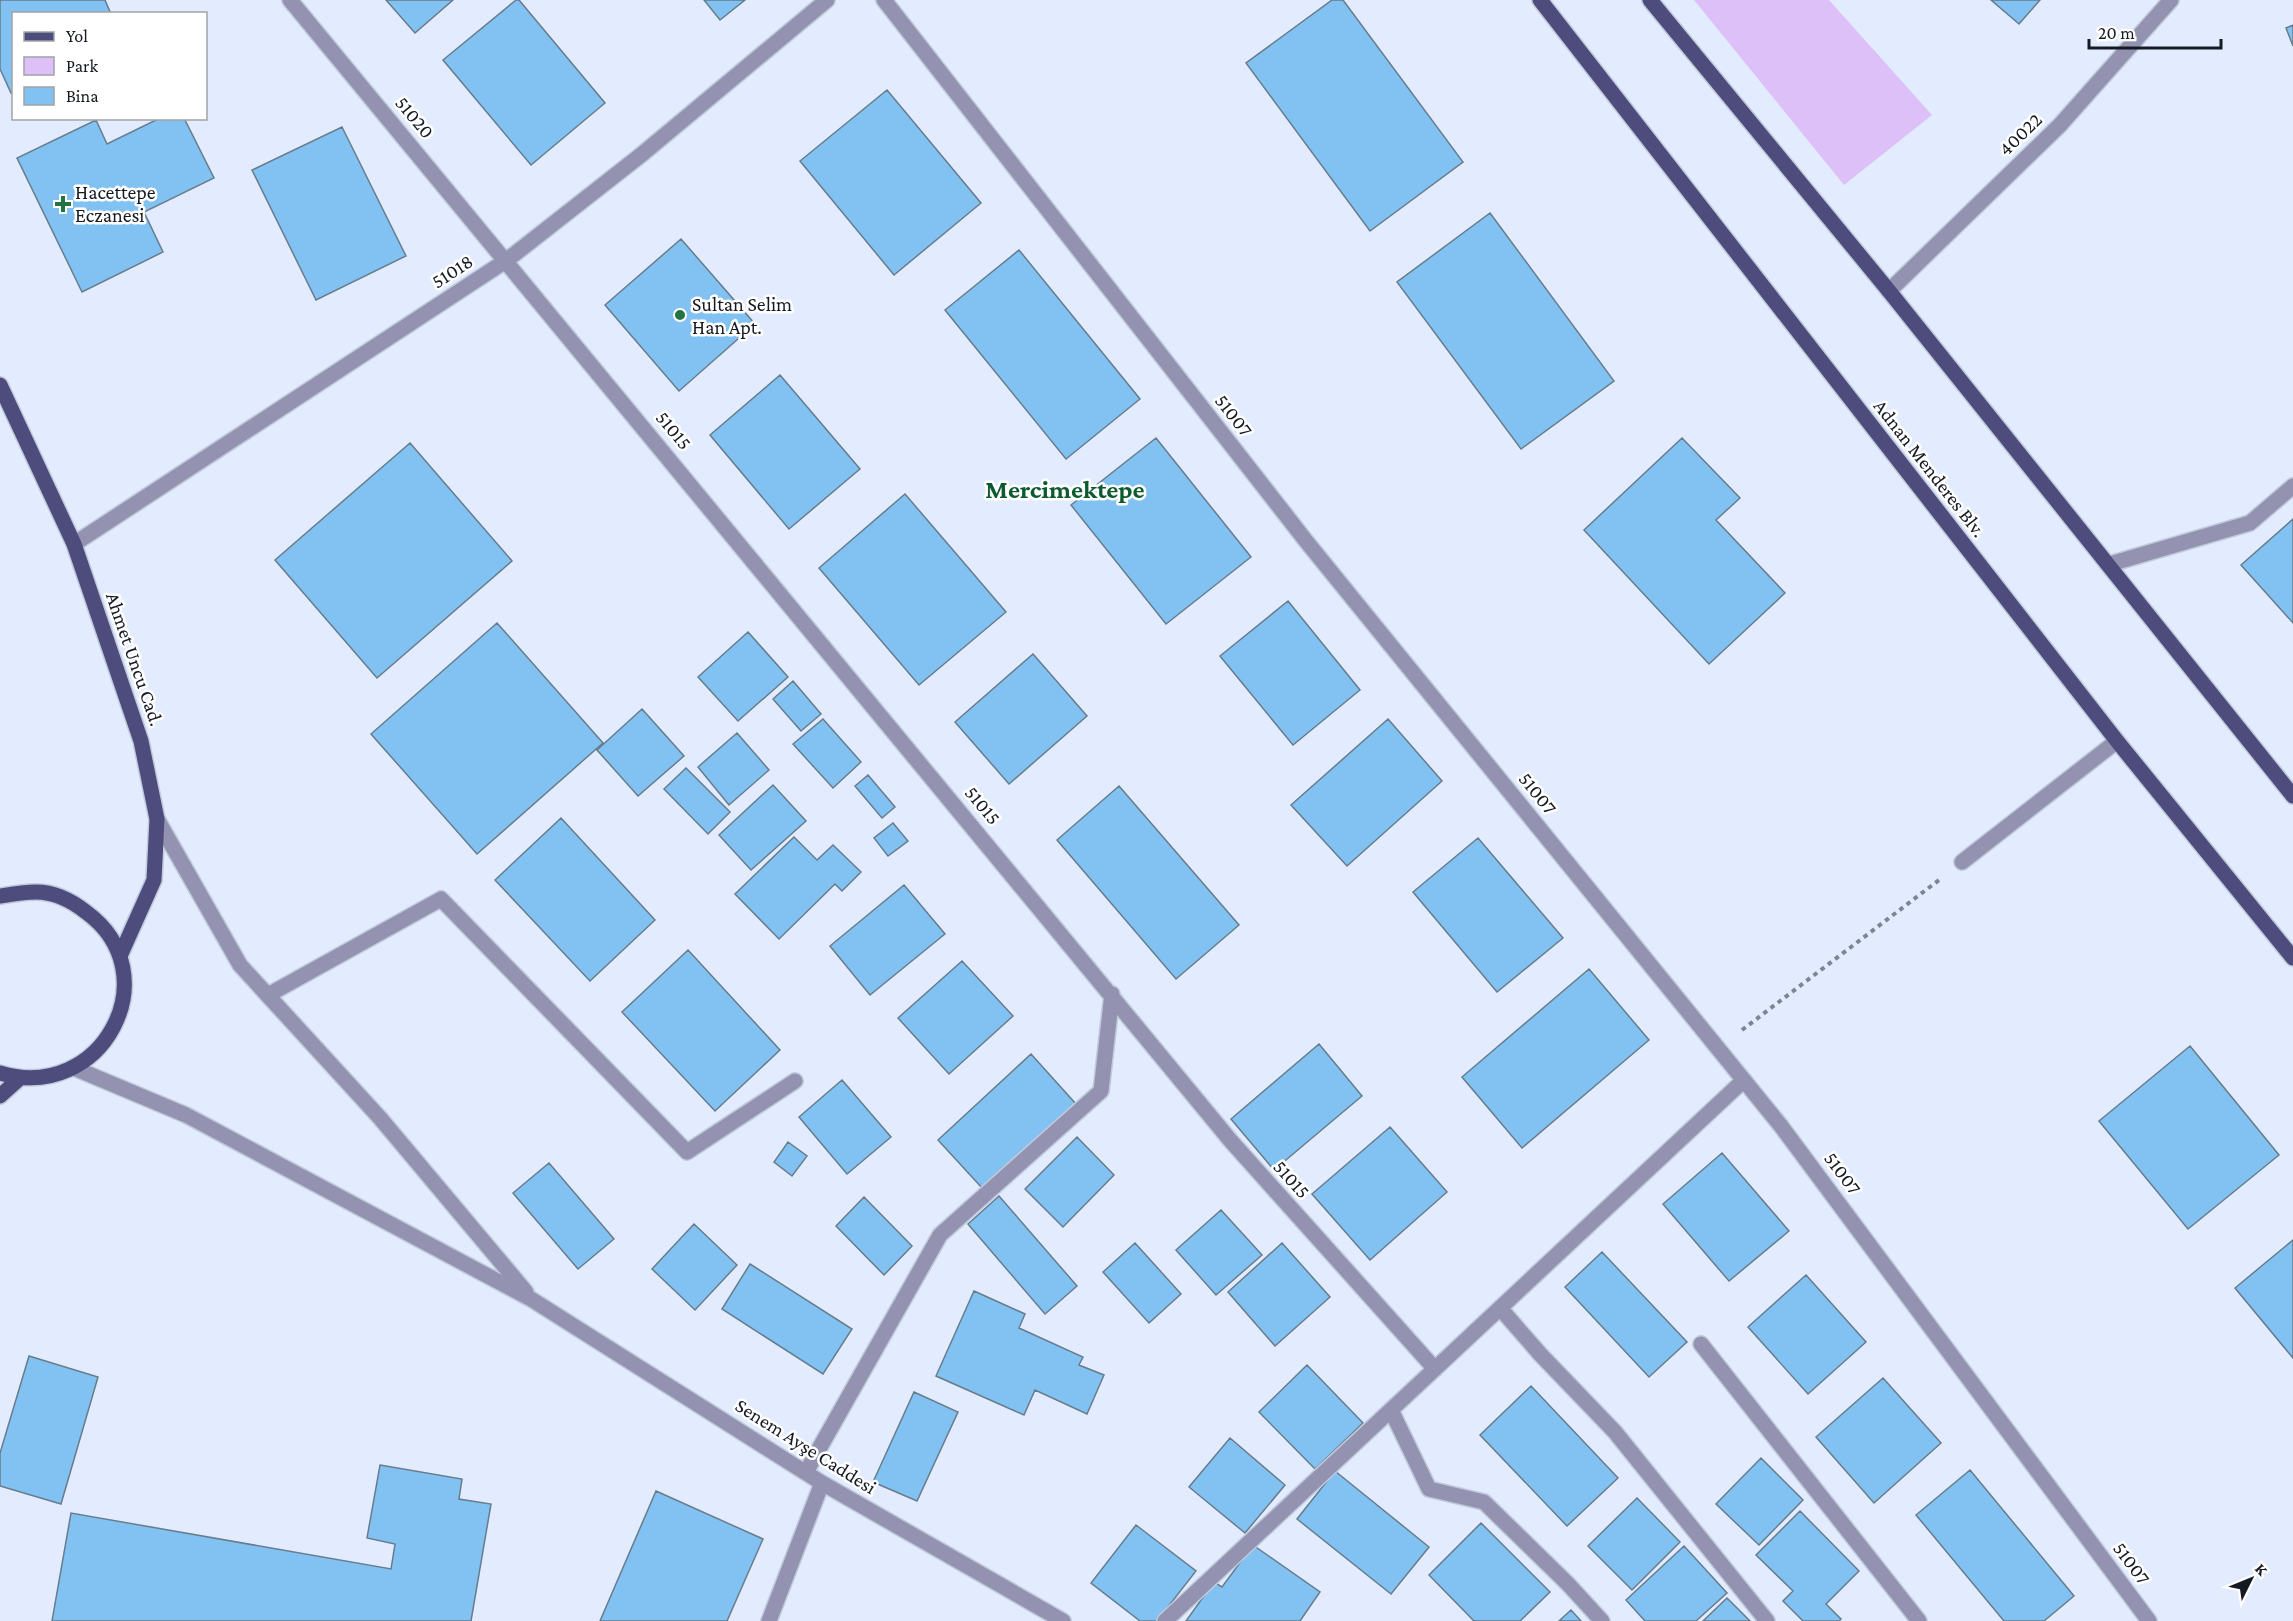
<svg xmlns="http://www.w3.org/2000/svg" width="2293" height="1621" font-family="'Crimson Pro',serif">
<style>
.green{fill:#dcc0f7}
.building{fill:#81c2f2;stroke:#677c8c;stroke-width:1.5}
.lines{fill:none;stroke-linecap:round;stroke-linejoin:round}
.minor-casing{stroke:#c1cadb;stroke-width:18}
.major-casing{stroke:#c1cadb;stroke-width:18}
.path{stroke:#7d8492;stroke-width:4;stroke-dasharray:4.5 4.5;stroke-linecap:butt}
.minor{stroke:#9393b1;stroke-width:15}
.major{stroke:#4e4b7d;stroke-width:15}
.poi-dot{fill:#247343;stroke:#fff;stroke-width:2}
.labels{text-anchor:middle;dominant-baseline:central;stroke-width:5;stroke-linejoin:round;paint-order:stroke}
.street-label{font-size:20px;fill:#151922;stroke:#fff}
.poi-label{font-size:20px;fill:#151922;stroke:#fff;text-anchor:start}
.district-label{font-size:26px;font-weight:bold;fill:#0d5a2f;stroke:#fff}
</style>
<rect width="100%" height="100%" fill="#e2ecfe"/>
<!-- green -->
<path class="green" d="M1694 0H1829L1932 115 1844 185Z"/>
<!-- building -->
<path class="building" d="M0 0H105L111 14H14V92L11 93 0 69Z
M386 0H453L415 33Z
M516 0H519L605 103 531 165 443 60Z
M704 0H745L720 20Z
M1332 0H1343L1463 162 1370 231 1246 63Z
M1991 0H2040L2019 24Z
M2293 25V46L2286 28Z
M887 90 981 203 894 275 800 161Z
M160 118H184L214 178 144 212 163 252 82 292 17 158 96 120 107 144Z
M342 127 406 256 316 300 252 170Z
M1490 213 1614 381 1521 449 1397 282Z
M681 239 755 324 679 391 605 305Z
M1019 250 1140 399 1066 459 945 310Z
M780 375 860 469 789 529 710 435Z
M1156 438 1251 557 1166 624 1071 505Z
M1682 438 1740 498 1716 520 1785 593 1709 664 1584 530Z
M410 443 512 561 377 678 275 560Z
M905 494 1006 612 919 685 819 568Z
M2293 519V623L2241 565Z
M1288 601 1360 690 1293 745 1220 656Z
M497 623 603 743 477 854 371 734Z
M748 632 788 677 738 721 698 677Z
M1033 654 1087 716 1009 784 955 722Z
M793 681 821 714 801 731 773 699Z
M642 709 684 756 638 796 597 750Z
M823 719 861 762 833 788 793 744Z
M1388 719 1442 781 1347 866 1291 805Z
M737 733 769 770 729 805 698 767Z
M686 768 730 812 708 834 664 789Z
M868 775 895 807 882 818 855 786Z
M773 785 806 821 751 870 719 835Z
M1119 786 1239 925 1176 979 1057 840Z
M561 818 655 920 590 981 495 880Z
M893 823 908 841 888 856 874 838Z
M794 837 817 860 833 845 861 872 842 891 835 884 779 939 735 894Z
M1478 838 1563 938 1497 992 1413 892Z
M904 885 945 934 870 995 830 946Z
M688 950 780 1050 715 1111 622 1012Z
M962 961 1013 1016 949 1074 898 1018Z
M1589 969 1649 1040 1522 1148 1462 1077Z
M1319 1044 1362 1096 1274 1170 1231 1119Z
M2190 1046 2279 1155 2188 1229 2099 1121Z
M1031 1054 1076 1104 983 1189 938 1140Z
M842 1080 891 1137 847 1174 799 1117Z
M1390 1127 1447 1192 1370 1260 1312 1194Z
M1077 1137 1114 1175 1063 1227 1025 1189Z
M788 1142 807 1156 792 1176 774 1162Z
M1722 1153 1789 1231 1729 1281 1663 1204Z
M549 1163 614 1239 578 1269 513 1193Z
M999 1196 1077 1286 1045 1314 968 1224Z
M864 1197 912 1246 884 1275 836 1226Z
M1221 1210 1262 1255 1216 1295 1176 1250Z
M694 1224 737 1265 695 1310 652 1269Z
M2293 1240V1358L2235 1288Z
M1135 1243 1181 1294 1149 1323 1103 1272Z
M1282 1243 1330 1297 1275 1346 1228 1292Z
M1602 1252 1687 1342 1649 1377 1565 1287Z
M750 1264 852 1329 823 1374 722 1309Z
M1806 1275 1866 1342 1808 1394 1748 1327Z
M974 1291 1025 1314 1019 1328 1083 1357 1079 1365 1104 1375 1087 1414 1035 1390 1024 1415 936 1376Z
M29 1356 98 1377 61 1504 0 1486V1453Z
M1307 1365 1363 1423 1315 1469 1259 1412Z
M1883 1378 1941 1443 1874 1503 1816 1437Z
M1531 1386 1618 1478 1567 1526 1480 1435Z
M914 1392 958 1412 917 1501 873 1482Z
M1230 1438 1285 1485 1245 1533 1189 1487Z
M1761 1458 1803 1500 1759 1545 1716 1504Z
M380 1465 462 1479 459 1499 491 1504 471 1621H52L71 1513 391 1569 395 1544 367 1538Z
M1970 1470 2074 1596 2044 1621H2004L1916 1515Z
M1335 1471 1429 1547 1391 1594 1297 1519Z
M656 1491 763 1539 727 1621H600Z
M1637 1498 1680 1542 1632 1590 1588 1546Z
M1800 1511 1859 1571 1826 1604 1841 1619 1839 1621H1803L1783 1601 1793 1591 1756 1555Z
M1481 1523 1550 1592 1520 1621H1474L1429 1575Z
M1136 1525 1196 1571 1157 1621H1140L1091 1583Z
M1253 1545 1320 1592 1300 1621H1186L1214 1582 1222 1587Z
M1684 1546 1727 1593 1696 1621H1645L1626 1600Z
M1727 1598 1750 1621H1703Z
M1571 1610 1581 1621H1559Z"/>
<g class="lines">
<defs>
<path id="minor" d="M290 0 1230 1140 1435 1369
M884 0 1306 541 1781 1126 2149 1621
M1889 291 2060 125 2171 0
M74 544 507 260 641 155 827 0
M2110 564 2250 523 2293 486
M157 819 240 965 380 1118 526 1292
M1962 862 2117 741
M268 995 441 899 687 1152 795 1081
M74 1068 186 1115 531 1299 822 1483 1063 1621
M1500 1308 1540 1354 1615 1432 1767 1621
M1701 1344 1919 1621
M1391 1410 1429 1489 1484 1502 1568 1584 1602 1621
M806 1472 940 1235 1101 1091 1112 994
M769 1621 822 1483
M1165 1621 1744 1080"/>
<path id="major" d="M1540 0 2117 741 2293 958
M1650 0 1889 291 2293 796
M0 385 74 544 141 741 157 819 154 880 120 956
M0 896C12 894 24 892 36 892 55 892 72 901 86 912 171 974 102 1104 0 1073
M0 1096 19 1079"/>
</defs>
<!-- minor casing -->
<use href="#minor" class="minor-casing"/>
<!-- major casing -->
<use href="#major" class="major-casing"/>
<!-- path -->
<path class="path" d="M1742 1030 1939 880"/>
<!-- minor -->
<use href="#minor" class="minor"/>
<!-- major -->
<use href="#major" class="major"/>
</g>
<!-- markers -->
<g class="poi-dot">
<path d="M60 195h6v6h6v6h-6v6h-6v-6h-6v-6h6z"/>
<circle cx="680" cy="315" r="6"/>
</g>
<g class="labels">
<!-- street labels -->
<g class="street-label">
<text transform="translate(415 117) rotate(50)">51020</text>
<text transform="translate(2020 134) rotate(-44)">40022</text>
<text transform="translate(452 271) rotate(-33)">51018</text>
<text transform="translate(1234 415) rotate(52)">51007</text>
<text transform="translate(674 430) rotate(50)">51015</text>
<text transform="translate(1930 468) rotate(52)">Adnan Menderes Blv.</text>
<text transform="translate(135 659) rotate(71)">Ahmet Uncu Cad.</text>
<text transform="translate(1538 793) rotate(51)">51007</text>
<text transform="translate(983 805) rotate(50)">51015</text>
<text transform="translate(1843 1173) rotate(53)">51007</text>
<text transform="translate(1292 1179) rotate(48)">51015</text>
<text transform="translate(806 1446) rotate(32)">Senem Ayşe Caddesi</text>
<text transform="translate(2132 1563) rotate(53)">51007</text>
</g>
<!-- poi labels -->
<g class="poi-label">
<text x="75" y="192">Hacettepe<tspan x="75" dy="23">Eczanesi</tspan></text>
<text x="692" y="304">Sultan Selim<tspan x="692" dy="23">Han Apt.</tspan></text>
</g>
<!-- district labels -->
<g class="district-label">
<text x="1065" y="489">Mercimektepe</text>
</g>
</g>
<!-- legend -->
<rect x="12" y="12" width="195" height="108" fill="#ffffff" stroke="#a1a3a7" stroke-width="1.5"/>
<rect x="24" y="32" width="30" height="9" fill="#4e4b7d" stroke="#a1a3a7" stroke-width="1.5"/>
<text x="66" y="42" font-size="18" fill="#151922">Yol</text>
<rect x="24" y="57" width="30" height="18" fill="#dcc0f7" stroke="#a1a3a7" stroke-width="1.5"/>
<text x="66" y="72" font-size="18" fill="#151922">Park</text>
<rect x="24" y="87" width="30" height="18" fill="#81c2f2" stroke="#a1a3a7" stroke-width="1.5"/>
<text x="66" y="102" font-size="18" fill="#151922">Bina</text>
<!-- north arrow -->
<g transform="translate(2251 1579) rotate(47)" stroke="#ffffff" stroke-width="4.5" paint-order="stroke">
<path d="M0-4.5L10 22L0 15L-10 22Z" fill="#151922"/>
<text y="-9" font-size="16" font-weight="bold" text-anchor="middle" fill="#151922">K</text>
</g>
<!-- scale -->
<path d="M2089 39v9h132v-9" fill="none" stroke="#151922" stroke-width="3"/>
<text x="2098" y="39" font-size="18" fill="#151922" stroke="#ffffff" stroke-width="4.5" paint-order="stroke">20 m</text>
</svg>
